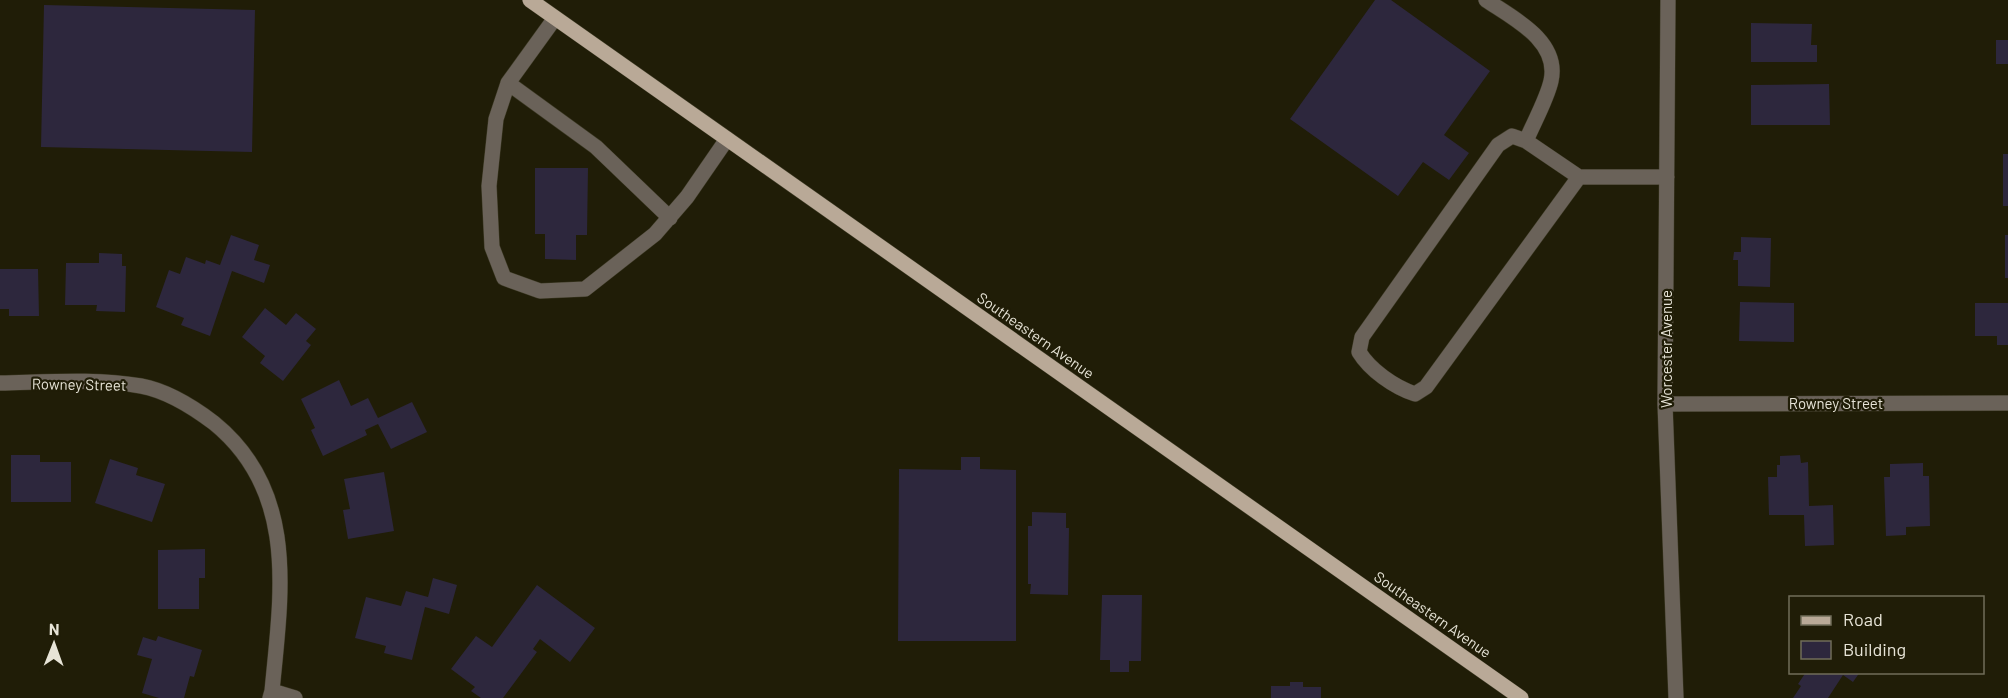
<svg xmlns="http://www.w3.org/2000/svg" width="2008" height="698" font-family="Barlow,sans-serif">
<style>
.building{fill:#2d273d}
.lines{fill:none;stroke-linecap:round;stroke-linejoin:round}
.minor-casing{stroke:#3c3924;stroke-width:16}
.major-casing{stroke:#3c3924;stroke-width:16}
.minor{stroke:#6a6259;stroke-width:15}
.major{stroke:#b9a997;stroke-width:15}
.labels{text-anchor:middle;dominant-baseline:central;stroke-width:4.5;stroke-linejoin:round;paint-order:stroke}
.street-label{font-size:15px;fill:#e7e4d7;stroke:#201d07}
</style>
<rect width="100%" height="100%" fill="#201d07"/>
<!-- building -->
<path class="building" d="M1375 0H1391L1490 71 1444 135 1469 153 1449 180 1423 162 1398 196 1290 119Z
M44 5 255 10 252 152 41 147Z
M1751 23 1812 24 1811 45H1817V62H1751Z
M1996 40H2008V64H1996Z
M1829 84 1830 125H1751V85Z
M2003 154H2008V206H2003Z
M535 168H588L587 235H576V260L545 259V234H535Z
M231 235 259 245 254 260 270 265 264 283 232 271 210 336 181 325 184 318 156 307 169 270 180 274 186 257 205 264 206 260 220 265Z
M2005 235H2008V278H2005Z
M1741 237 1771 238 1770 287 1738 286V260H1733L1734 252H1741Z
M99 253 122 254V266H126L125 312 96 311 97 305H65L66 263H99Z
M0 269H38L39 316H9V309H0Z
M1740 302 1794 303V342L1739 341Z
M1975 303H2008V345H1997V336H1975Z
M265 308 286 325 296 313 316 329 306 341 311 345 283 381 260 363 265 356 242 337Z
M339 380 351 406 368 398 378 418 412 402 427 432 391 449 378 424 365 430 367 435 323 456 311 430 315 428 301 399Z
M11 455H40V462H71V502H11Z
M1800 455 1801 463 1808 462 1809 506 1833 505 1834 545 1805 546 1804 515H1769L1768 477H1777V465H1780V456Z
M961 457H980V469L1016 470V641H898L899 469 961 470Z
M110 459 138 468 136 475 165 484 152 522 95 503Z
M1923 463V476H1929L1930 526 1906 527V535L1886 536 1884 477H1890V464Z
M384 472 394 531 348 539 343 510 350 509 344 479Z
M1032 512 1066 513V528H1069L1068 595 1030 594 1031 584H1028V526H1032Z
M205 549V578H199V609H158V550Z
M433 578 457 585 449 614 425 607 412 660 384 653 386 646 355 638 366 597 401 606 406 591 428 597Z
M537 585 595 628 570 662 540 639 533 649 537 652 503 698H481L471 691 475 687 451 669 476 636 492 647Z
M1102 595H1142L1141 661H1129V672H1110V660H1100Z
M158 636 202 650 194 677 190 676 184 698H159L142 693 152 659 137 655 143 637 156 641Z
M1806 672H1860L1853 682 1843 675 1828 698H1793L1801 686 1798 684Z
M1290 682H1303V687H1321V698H1271V686H1290Z"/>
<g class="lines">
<defs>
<path id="minor" d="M1486 0C1513 18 1560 41 1551 81 1547 99 1533 124 1526 141
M1668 0 1665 404 1676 698
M555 18 508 83 496 119 489 186 492 247 504 278 540 291 585 289 655 234 687 197 727 139
M508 83 596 147 670 218
M1579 177 1526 141 1512 136 1498 145 1362 337 1359 352C1370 370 1394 387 1415 394L1426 387 1579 177H1667
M0 383C47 382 95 378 141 386 168 391 193 407 214 423 299 492 281 595 272 691L270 698
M1665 404 2008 403
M272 691 295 698"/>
<path id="major" d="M530 0 1521 698"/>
</defs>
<!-- minor casing -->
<use href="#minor" class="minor-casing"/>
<!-- major casing -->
<use href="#major" class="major-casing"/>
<!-- minor -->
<use href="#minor" class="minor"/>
<!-- major -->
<use href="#major" class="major"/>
</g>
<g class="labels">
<!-- street labels -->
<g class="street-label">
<text transform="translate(1036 335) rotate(35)">Southeastern Avenue</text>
<text transform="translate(1666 349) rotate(-90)">Worcester Avenue</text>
<text transform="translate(79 384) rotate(1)">Rowney Street</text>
<text x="1836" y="403">Rowney Street</text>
<text transform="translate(1433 614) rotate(35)">Southeastern Avenue</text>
</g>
</g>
<!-- legend -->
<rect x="1789" y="596" width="195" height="78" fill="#201d07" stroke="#706d5a" stroke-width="1.5"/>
<rect x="1801" y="616" width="30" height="9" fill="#b9a997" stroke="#706d5a" stroke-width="1.5"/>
<text x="1843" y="626" font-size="18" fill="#e7e4d7">Road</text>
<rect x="1801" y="641" width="30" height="18" fill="#2d273d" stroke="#706d5a" stroke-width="1.5"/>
<text x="1843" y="656" font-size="18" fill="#e7e4d7">Building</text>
<!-- north arrow -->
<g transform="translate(54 644) rotate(1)" stroke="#201d07" stroke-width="4.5" paint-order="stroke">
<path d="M0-4.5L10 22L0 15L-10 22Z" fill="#e7e4d7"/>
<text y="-9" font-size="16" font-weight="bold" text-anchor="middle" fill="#e7e4d7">N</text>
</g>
</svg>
